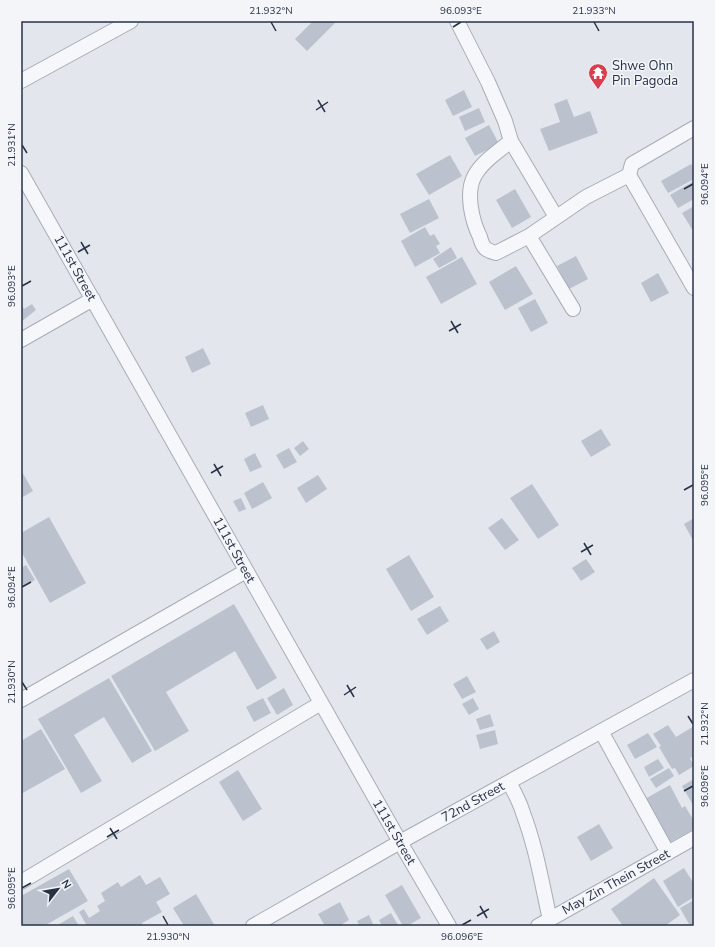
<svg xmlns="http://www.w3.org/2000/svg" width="715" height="947" font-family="'Nunito Sans',sans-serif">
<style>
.building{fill:#bcc2cd}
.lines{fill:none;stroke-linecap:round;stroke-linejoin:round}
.minor-casing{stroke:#a7acb7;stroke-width:16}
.minor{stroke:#f6f7fa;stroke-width:14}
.ticks{fill:none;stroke:#283247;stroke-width:1.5}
.labels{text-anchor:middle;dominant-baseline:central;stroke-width:3;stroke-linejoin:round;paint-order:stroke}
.poi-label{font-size:13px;fill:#283247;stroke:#f3f5f9;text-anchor:start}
.street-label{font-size:13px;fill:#283247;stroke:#f3f5f9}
.neatline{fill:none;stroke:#283247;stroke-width:1.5}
.ticks-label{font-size:10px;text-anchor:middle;fill:#283247}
</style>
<rect width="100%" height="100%" fill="#e3e6ec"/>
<!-- building -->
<path class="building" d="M313 21H337L307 51 295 39Z
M464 90 472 107 453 116 445 100Z
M567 99 574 117 590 111 598 133 549 151 540 129 560 122 554 104Z
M479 108 485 122 465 131 459 117Z
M489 125 499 144 475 156 465 138Z
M450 155 462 176 429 195 416 174Z
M691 164 694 168V179L668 193 661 181Z
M694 181V199L678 208 670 195Z
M515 189 531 217 512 228 496 200Z
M429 199 439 218 410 233 400 214Z
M694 206V231H693L682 213Z
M425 227 430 236 434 234 440 244 436 246 440 253 415 267 401 241Z
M451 247 457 258 439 268 433 259Z
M576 256 588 279 569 289 557 266Z
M462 257 477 284 441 304 426 277Z
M516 266 533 294 505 310 489 282Z
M658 273 669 293 651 302 641 283Z
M535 299 548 323 531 332 518 308Z
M21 304 24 309 32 304 36 310 21 322Z
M203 348 211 364 192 373 185 357Z
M263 405 269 419 251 427 245 413Z
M601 429 611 445 591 457 581 441Z
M303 441 309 449 300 456 294 448Z
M289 448 297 462 284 469 276 455Z
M255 453 262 467 250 472 244 459Z
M21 470 33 491 21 498Z
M318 475 327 489 306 503 297 488Z
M263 482 272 498 252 509 244 493Z
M532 484 559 525 538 539 510 498Z
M241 498 246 509 239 512 233 501Z
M49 517 86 583 50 603 21 551V533Z
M502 518 519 540 505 550 488 528Z
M694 518V542L684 524Z
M409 555 434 597 411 611 386 569Z
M586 559 595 572 581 581 572 568Z
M26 565 35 580 21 588V568Z
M234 604 277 678 257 690 235 651 166 692 189 731 155 751 111 676Z
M440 606 449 621 427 635 417 619Z
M494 631 500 642 487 650 480 639Z
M467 676 476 692 462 699 453 684Z
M109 678 152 751 132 763 104 717 74 735 102 781 81 793 38 719Z
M284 688 293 705 277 715 267 698Z
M263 698 271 713 254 722 246 707Z
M473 698 479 709 469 715 462 704Z
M490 714 494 726 480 730 476 719Z
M668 725 676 737 694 726V762L691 757 690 758 694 766 679 775 675 768 672 769 659 747 661 746 653 734Z
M41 729 65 769 21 794V741Z
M495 730 498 744 480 749 476 735Z
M648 733 657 747 635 759 627 745Z
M658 759 664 768 649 777 644 767Z
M669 768 674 776 656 788 650 779Z
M238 770 262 809 243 821 219 782Z
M694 779V807L682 786Z
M670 785 682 808 685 806 694 821V829L668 843 643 800Z
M599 824 613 848 591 861 577 837Z
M684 868 694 884V897L678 907 663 881Z
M69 869 88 901 44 926H21V896Z
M140 875 146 885 160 877 170 894 156 902 162 912 142 923 143 926H87L79 912 84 909 89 918 100 911 97 906 105 901 101 893 118 882 121 887Z
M654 878 680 915 665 926H623L611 909Z
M402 885 421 918 407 926H403L385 895Z
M196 894 215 926H184L173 908Z
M694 900V925L690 926 680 908Z
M340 902 349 920 339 926H325L318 914Z
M391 913 398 925 382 926 379 920Z
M369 915 374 926H360L357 921Z
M73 916 79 926H56Z"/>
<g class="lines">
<defs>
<path id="minor" d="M457 21 488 82 505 121 511 141 556 217
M21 81 131 21
M694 128 632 164 629 175 694 288
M511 141C499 151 483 161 475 175 465 192 472 221 480 237 481 241 482 245 485 248 488 251 492 252 496 253L529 236 586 197 629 175
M21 173 400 842 449 926
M529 236 573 309
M21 340 93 299
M21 700 246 571
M601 731 668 853
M509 782C514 792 520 802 523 813 536 847 542 884 550 920
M21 882 321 703
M253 926 400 842 694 680
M538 926 694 838"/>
</defs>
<!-- minor casing -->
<use href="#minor" class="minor-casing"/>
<!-- minor -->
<use href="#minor" class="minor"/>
</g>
<!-- ticks -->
<path class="ticks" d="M271 22 276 31M594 22 599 31M453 27 461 22M318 100 325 112M316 110 328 102M22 145 27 153M684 189 693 184M81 242 88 254M78 252 90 245M22 286 31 281M451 321 458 333M449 331 461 324M214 464 221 476M211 473 223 466M684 490 693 485M584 543 591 555M581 552 593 545M22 587 31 582M22 682 27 690M347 685 354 697M344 695 356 687M688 716 693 724M684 791 693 786M110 828 117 839M107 837 119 830M22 888 31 883M480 906 487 918M163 916 168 925M477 916 489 909M462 925 471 920"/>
<!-- icons -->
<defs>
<symbol id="temple-pin" viewBox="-11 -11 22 30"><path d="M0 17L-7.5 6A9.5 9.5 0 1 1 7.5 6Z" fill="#dc3d4d" stroke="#f3f5f9"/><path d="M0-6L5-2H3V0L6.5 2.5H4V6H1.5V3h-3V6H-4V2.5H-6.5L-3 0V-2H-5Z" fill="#fff"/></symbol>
</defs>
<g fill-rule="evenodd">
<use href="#temple-pin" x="587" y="62" width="22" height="30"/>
</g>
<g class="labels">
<!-- poi labels -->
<g class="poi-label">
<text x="612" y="66">Shwe Ohn<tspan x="612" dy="15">Pin Pagoda</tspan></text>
</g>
<!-- street labels -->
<g class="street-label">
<text transform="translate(75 268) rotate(61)">111st Street</text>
<text transform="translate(234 550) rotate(61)">111st Street</text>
<text transform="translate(473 802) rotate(-29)">72nd Street</text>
<text transform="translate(394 832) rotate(60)">111st Street</text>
<text transform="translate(616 882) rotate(-29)">May Zin Thein Street</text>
</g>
</g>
<!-- border -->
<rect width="715" height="947" fill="none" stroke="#f3f5f9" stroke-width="44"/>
<!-- north arrow -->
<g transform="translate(58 889) rotate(59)" stroke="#f3f5f9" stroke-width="3" paint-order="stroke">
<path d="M0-3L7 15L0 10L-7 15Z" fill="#283247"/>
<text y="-6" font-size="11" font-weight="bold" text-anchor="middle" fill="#283247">N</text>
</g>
<rect x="22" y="22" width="671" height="903" class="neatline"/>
<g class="ticks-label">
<text x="271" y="14">21.932°N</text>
<text x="461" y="14">96.093°E</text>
<text x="594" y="14">21.933°N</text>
<text transform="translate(11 145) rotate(-90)" y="4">21.931°N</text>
<text transform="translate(704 184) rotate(-90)" y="4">96.094°E</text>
<text transform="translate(11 286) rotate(-90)" y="4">96.093°E</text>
<text transform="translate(704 485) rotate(-90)" y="4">96.095°E</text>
<text transform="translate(11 587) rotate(-90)" y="4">96.094°E</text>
<text transform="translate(11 682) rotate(-90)" y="4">21.930°N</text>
<text transform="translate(704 724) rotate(-90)" y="4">21.932°N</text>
<text transform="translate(704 786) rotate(-90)" y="4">96.096°E</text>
<text transform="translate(11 888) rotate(-90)" y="4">96.095°E</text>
<text x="168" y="940">21.930°N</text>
<text x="462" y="940">96.096°E</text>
</g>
</svg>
